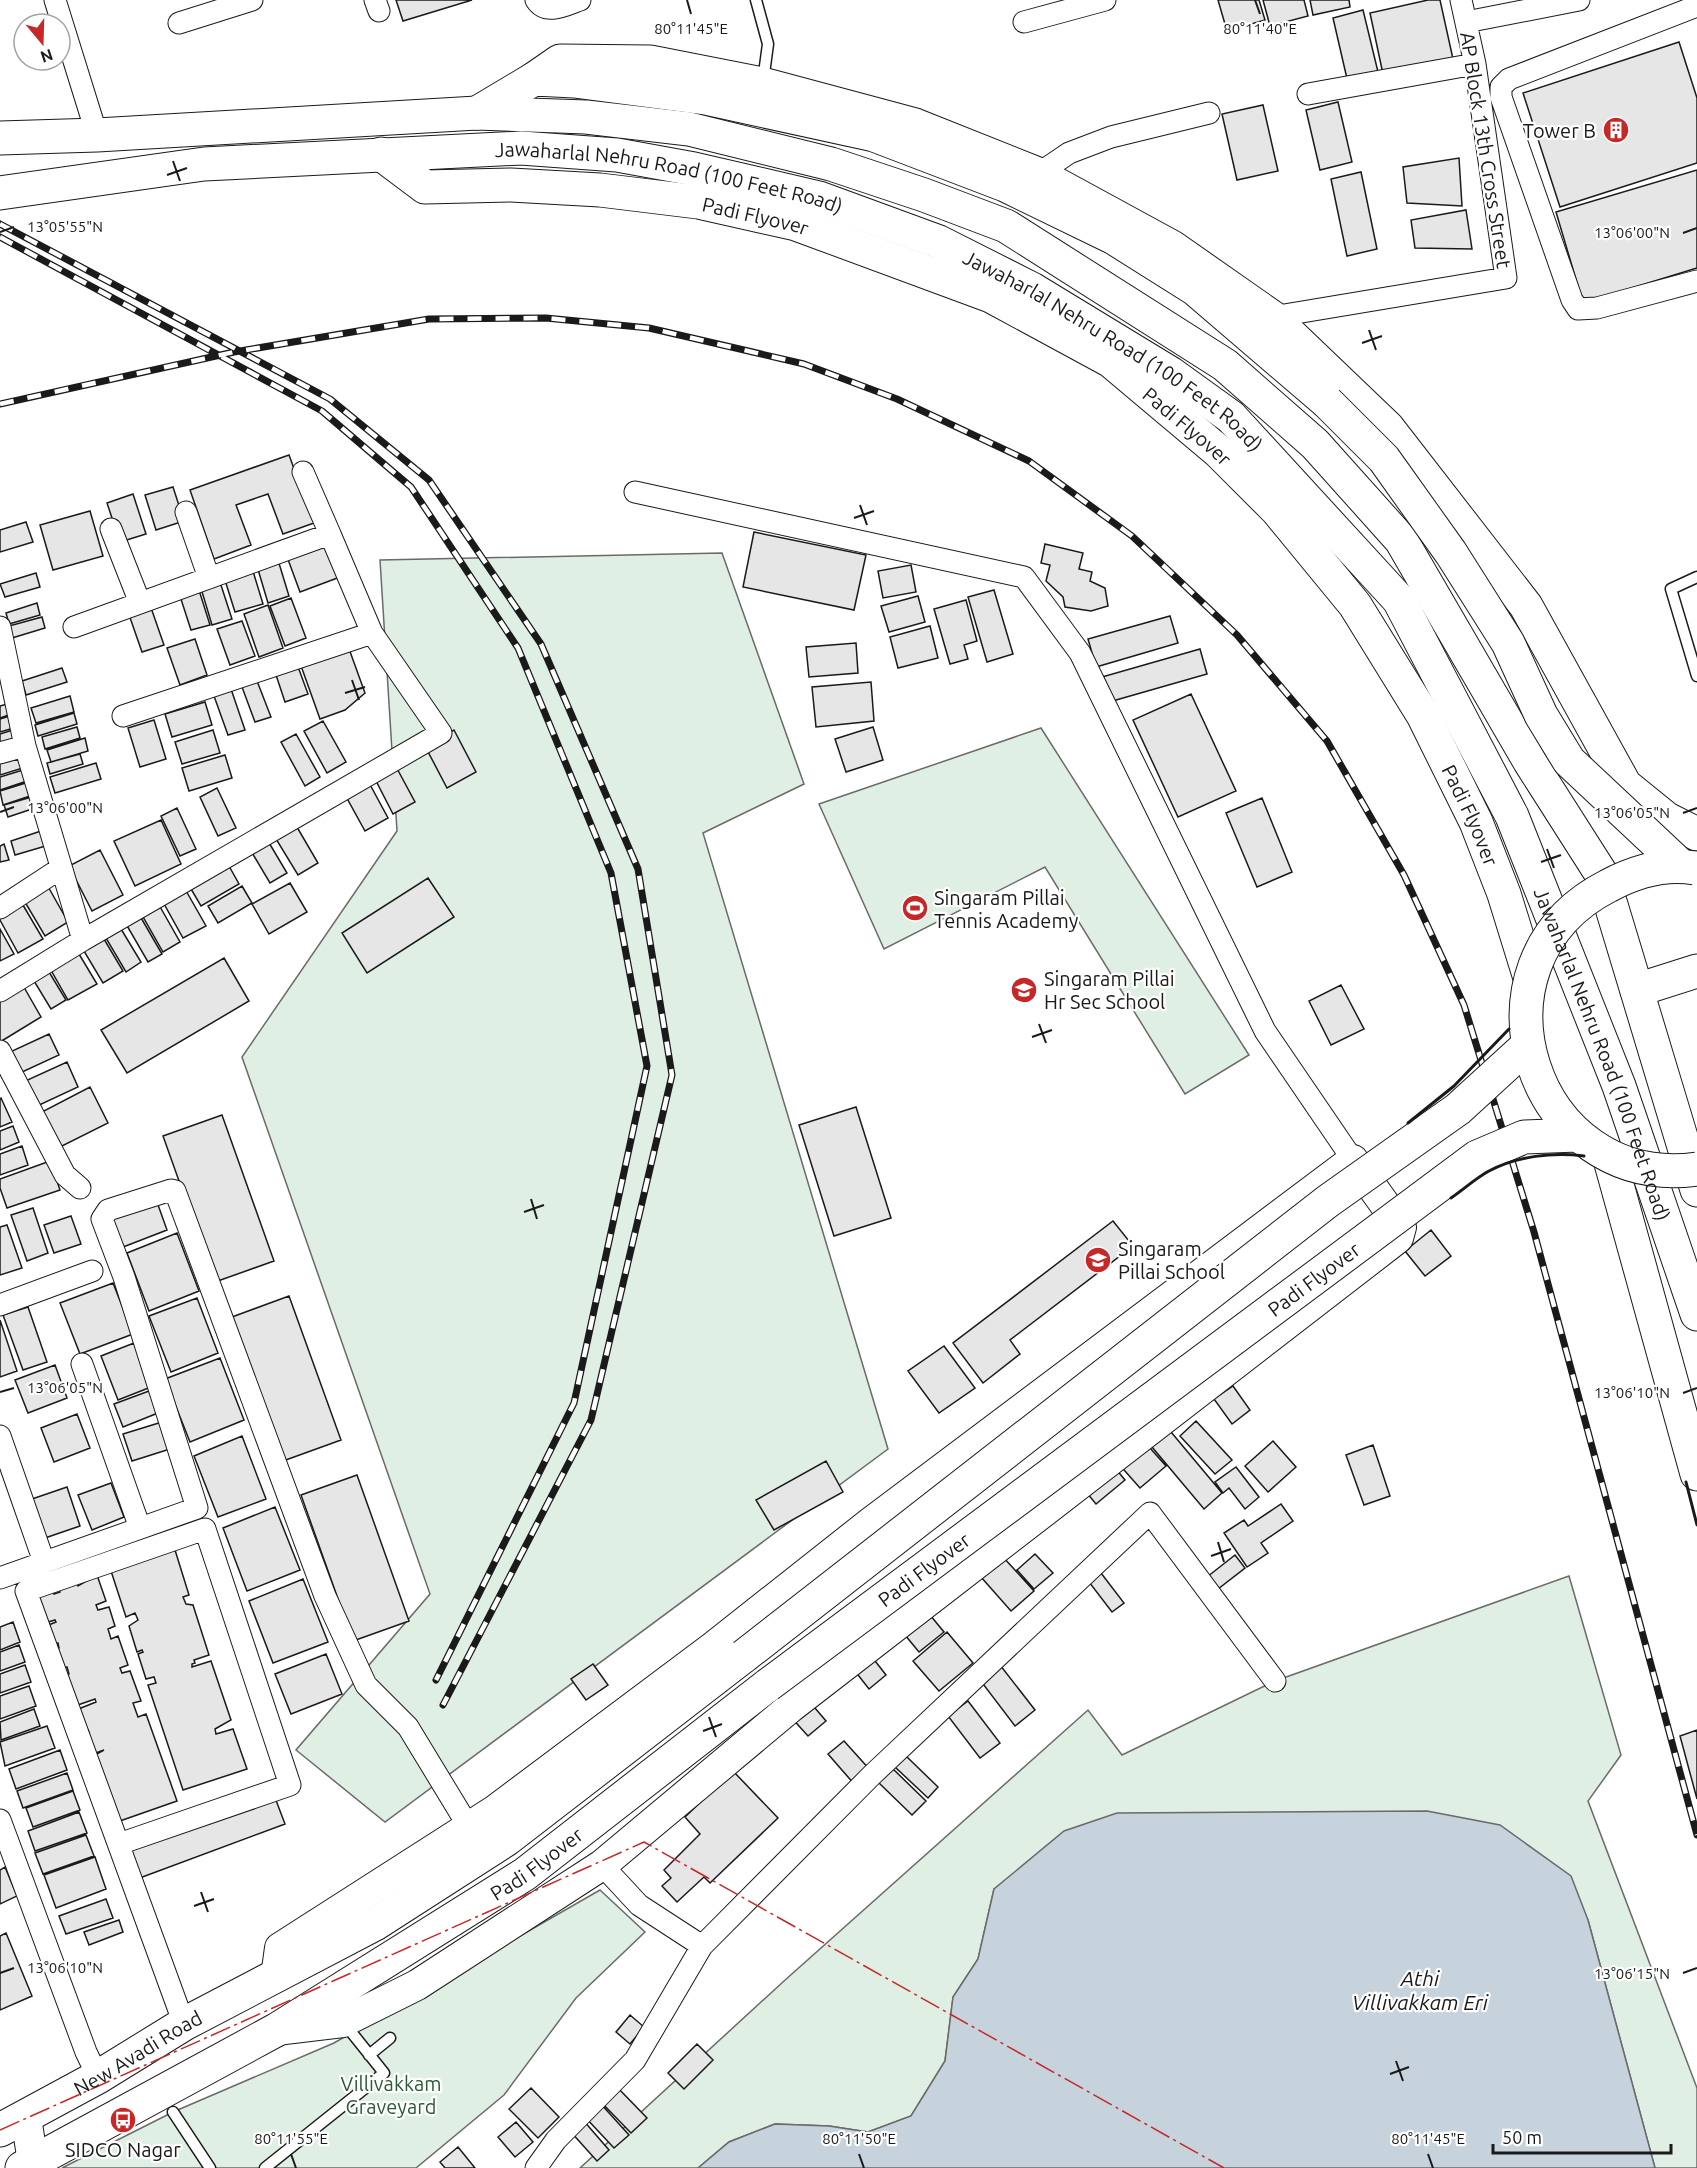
<svg xmlns="http://www.w3.org/2000/svg" width="1697" height="2168" font-family="Ubuntu,sans-serif">
<style>
.green{fill:#e0efe3;stroke:#6a6a6a;stroke-width:1.5}
.water{fill:#c6d2dc;stroke:#6a6a6a;stroke-width:1.5}
.building{fill:#e6e6e6;stroke:#1a1a1a;stroke-width:1.5}
.lines{fill:none;stroke-linecap:round;stroke-linejoin:round}
.lane-casing{stroke:#1a1a1a;stroke-width:13}
.street-casing{stroke:#1a1a1a;stroke-width:23}
.secondary-casing{stroke:#1a1a1a;stroke-width:32}
.primary-casing{stroke:#1a1a1a;stroke-width:35}
.lane{stroke:#fff;stroke-width:10}
.street{stroke:#fff;stroke-width:21}
.secondary{stroke:#fff;stroke-width:30}
.primary{stroke:#fff;stroke-width:33}
.rail-casing{stroke:#1a1a1a;stroke-width:7}
.rail{stroke:#fff;stroke-width:4.5;stroke-dasharray:14;stroke-linecap:butt}
.primary-bridge-casing{stroke:#1a1a1a;stroke-width:35;stroke-linecap:butt}
.primary-bridge{stroke:#fff;stroke-width:33}
.wall{stroke:#1a1a1a;stroke-width:3}
.power{stroke:#c62828;stroke-width:1.5;stroke-dasharray:21 4.5 3 4.5;stroke-linecap:butt}
.ticks{fill:none;stroke:#1a1a1a;stroke-width:2}
.labels{text-anchor:middle;dominant-baseline:central;stroke-width:4.5;stroke-linejoin:round;paint-order:stroke}
.poi-label{font-size:20px;fill:#1a1a1a;stroke:#fff;text-anchor:start}
.street-label{font-size:20px;fill:#1a1a1a;stroke:#fff}
.park-label{font-size:20px;fill:#2b5a34;stroke:#fff}
.water-label{font-size:21px;font-style:italic;fill:#1a1a1a;stroke:#fff}
.ticks-label{font-size:15px;text-anchor:middle;fill:#1a1a1a;stroke:#fff;stroke-width:4.5;stroke-linejoin:round;paint-order:stroke}
</style>
<rect width="100%" height="100%" fill="#fff"/>
<!-- green -->
<path class="green" d="M722 553 804 784 703 833 888 1449 385 1822 296 1750 430 1594 242 1057 397 831 380 560Z
M1041 728 1249 1055 1185 1094 1045 867 884 949 819 804Z
M1569 1576 1621 1755 1588 1801 1697 2088V2168H1655L1588 1920 994 1889 978 1959 953 1997 945 2061 911 2116 868 2132 829 2126 775 2124 729 2142 698 2168H580L784 1981 1088 1710 1122 1755 1275 1681Z
M600 1890 645 1932 576 1998 504 2095 416 2168H62L173 2112 334 2043Z"/>
<!-- water -->
<path class="water" d="M1427 1811 1500 1825 1571 1876 1588 1920 1655 2168H698L729 2142 775 2124 829 2126 868 2132 911 2116 945 2061 953 1997 978 1959 994 1889 1064 1831 1117 1813Z"/>
<!-- building -->
<path class="building" d="M396 0H472L403 21Z
M1218 0H1259L1265 20 1227 31Z
M1263 0H1304L1308 16 1270 26Z
M1310 0H1349L1350 7 1313 15Z
M1428 0H1440L1453 59 1383 74 1370 13Z
M1363 10 1379 76 1348 83 1333 18Z
M1679 42 1697 98V163L1560 207 1523 93Z
M1338 102 1352 162 1320 170 1306 110Z
M1263 105 1278 171 1237 180 1222 114Z
M1459 158 1462 206 1407 203 1403 167Z
M1697 170V268L1583 303 1556 212Z
M1361 172 1377 249 1347 256 1331 179Z
M1466 210 1472 249 1415 248 1411 220Z
M289 455 314 523 283 534 268 494 236 505 251 545 214 559 190 490Z
M173 487 184 521 156 530 145 495Z
M133 494 146 534 120 542 107 503Z
M90 511 103 556 53 570 40 525Z
M26 522 33 542 0 552V530Z
M754 532 866 555 854 610 743 587Z
M326 539 340 577 300 592 286 554Z
M1045 544 1083 553 1079 569 1092 572 1090 581 1105 588 1108 606 1091 611 1065 607 1063 597 1046 581 1050 565 1041 563Z
M278 560 289 596 268 603 257 566Z
M911 565 916 592 883 598 878 571Z
M252 568 263 604 235 612 224 577Z
M36 573 40 587 5 597 0 584Z
M219 579 232 619 212 625 200 585Z
M198 587 210 625 191 630 179 593Z
M994 590 1013 654 987 662 968 597Z
M918 596 925 622 889 632 881 606Z
M291 598 306 638 285 646 270 606Z
M966 600 977 641 964 645 968 659 950 664 934 609Z
M149 602 164 645 142 652 127 609Z
M37 603 40 615 9 624 6 613Z
M268 605 283 648 259 657 244 614Z
M1170 616 1178 643 1096 667 1088 639Z
M42 617 45 628 12 638 9 626Z
M242 621 255 656 230 665 217 629Z
M930 626 938 658 898 668 890 637Z
M195 639 207 675 180 685 167 648Z
M856 643 858 673 809 677 806 647Z
M348 646 365 693 345 710 320 719 300 663Z
M1200 649 1207 674 1109 702 1102 677Z
M297 664 308 694 285 702 275 672Z
M62 668 67 682 26 695 22 681Z
M257 681 271 717 255 722 242 687Z
M871 682 874 721 816 727 812 687Z
M231 689 245 730 228 735 214 696Z
M1191 694 1236 791 1178 817 1133 720Z
M70 696 74 712 36 723 31 708Z
M205 702 212 725 172 737 165 714Z
M11 703 14 713 0 718V706Z
M74 713 77 724 38 736 35 725Z
M13 715 17 727 0 732V719Z
M154 720 166 759 140 767 128 728Z
M323 721 346 762 327 773 304 731Z
M77 727 80 738 45 749 42 737Z
M873 727 883 760 846 772 835 739Z
M16 729 20 743 0 749V734Z
M213 730 220 753 182 764 175 742Z
M454 730 476 772 447 788 425 746Z
M296 734 320 777 305 786 281 742Z
M85 738 88 751 51 762 47 750Z
M21 749 26 767 0 775V756Z
M80 754 83 764 50 774 47 763Z
M225 755 232 778 189 791 182 768Z
M96 763 101 779 55 793 50 777Z
M394 763 415 802 393 814 373 775Z
M23 770 27 781 0 790V777Z
M367 779 388 818 365 831 343 791Z
M29 782 33 795 3 805 0 791Z
M217 788 236 828 218 836 200 797Z
M35 796 38 807 8 817 4 805Z
M1262 798 1292 872 1257 887 1226 813Z
M177 808 196 849 180 856 161 816Z
M161 820 181 864 135 886 114 841Z
M294 822 318 863 298 875 273 834Z
M44 830 49 845 15 855 11 841Z
M265 836 287 873 270 883 248 846Z
M4 844 9 860 0 862V846Z
M100 850 123 895 92 911 69 866Z
M229 866 239 884 201 906 191 889Z
M428 878 454 917 367 973 342 933Z
M46 883 68 922 45 936 22 897Z
M290 883 307 912 269 934 252 904Z
M242 886 252 903 218 923 208 906Z
M185 889 206 926 183 938 163 902Z
M20 900 43 939 18 953 0 920V912Z
M159 905 180 942 163 952 142 915Z
M140 916 162 954 148 962 126 924Z
M118 924 141 962 126 972 103 933Z
M0 929 14 954 0 961Z
M101 934 123 971 103 983 81 946Z
M76 949 97 984 68 1000 48 965Z
M224 958 249 1001 127 1073 101 1030Z
M46 967 66 1000 51 1009 31 976Z
M21 982 41 1017 0 1042V995Z
M1341 985 1364 1029 1331 1045 1309 1001Z
M49 1034 59 1055 20 1073 10 1052Z
M67 1062 78 1087 35 1107 23 1082Z
M90 1087 108 1123 56 1149 38 1114Z
M1 1098 12 1122 0 1127V1099Z
M856 1107 891 1218 834 1236 799 1125Z
M222 1115 274 1261 215 1282 163 1136Z
M13 1126 19 1142 0 1150V1131Z
M22 1146 28 1165 0 1175V1154Z
M50 1161 60 1190 7 1208 0 1188V1179Z
M157 1202 167 1230 118 1249 107 1221Z
M33 1208 48 1253 27 1261 11 1215Z
M71 1216 81 1244 54 1253 44 1225Z
M1113 1221 1133 1246 1010 1340 1020 1354 983 1383 953 1343Z
M7 1225 22 1268 0 1275V1227Z
M1431 1230 1451 1256 1425 1276 1405 1251Z
M177 1233 199 1291 149 1311 127 1253Z
M113 1283 133 1334 80 1354 60 1303Z
M289 1296 341 1440 283 1461 232 1317Z
M197 1298 218 1353 171 1372 149 1316Z
M28 1307 47 1362 23 1370 3 1315Z
M0 1320 17 1371 0 1377Z
M134 1343 151 1387 118 1400 101 1356Z
M944 1346 975 1388 939 1413 908 1371Z
M220 1358 244 1420 190 1442 165 1379Z
M55 1365 67 1398 28 1413 15 1380Z
M1233 1386 1250 1410 1232 1424 1214 1399Z
M149 1391 158 1413 123 1427 114 1404Z
M77 1414 90 1448 54 1462 41 1428Z
M1196 1421 1232 1460 1215 1474 1180 1436Z
M162 1422 170 1449 132 1461 123 1434Z
M1166 1426 1222 1493 1204 1509 1147 1441Z
M242 1436 266 1499 218 1517 194 1456Z
M1142 1439 1166 1466 1140 1488 1117 1462Z
M1273 1441 1296 1467 1268 1492 1245 1466Z
M1373 1445 1390 1496 1364 1505 1346 1455Z
M826 1461 843 1492 774 1530 756 1500Z
M1110 1462 1125 1480 1096 1504 1082 1487Z
M1236 1467 1259 1497 1245 1509 1229 1488 1223 1493 1215 1482Z
M357 1475 409 1621 353 1641 301 1495Z
M111 1483 124 1517 92 1530 78 1495Z
M67 1487 80 1526 45 1538 32 1499Z
M1281 1504 1293 1521 1261 1543 1268 1553 1247 1567 1224 1533 1244 1520 1248 1526Z
M275 1507 300 1570 247 1591 223 1528Z
M175 1550 189 1595 183 1597 186 1604 193 1605 209 1655 194 1660 195 1663 192 1664V1667L211 1661 231 1720 215 1729 216 1734 233 1729 247 1769 183 1790 148 1685 156 1683 154 1677 146 1679 138 1654 143 1652 142 1650 137 1652 129 1626 138 1620 135 1613 126 1617 111 1571Z
M1035 1554 1053 1573 1034 1589 1017 1570Z
M1235 1555 1245 1568 1218 1589 1207 1577Z
M1003 1557 1034 1591 1011 1611 981 1577Z
M1101 1573 1124 1603 1112 1612 1089 1582Z
M97 1575 106 1601 96 1605 98 1610 109 1607 115 1626 108 1629 111 1639 118 1636 128 1665 120 1668 122 1673 130 1671 141 1701 133 1703 138 1717 146 1714 177 1801 117 1822 93 1756 104 1750 93 1754 85 1734 89 1732 87 1728 83 1729 76 1710 96 1702 95 1699 75 1706 64 1675 69 1674 67 1667 62 1669 54 1649 59 1648 58 1643 53 1645 46 1626 56 1622 55 1620 45 1623 36 1598 53 1591 54 1594 60 1592 59 1589 77 1583 78 1586Z
M303 1579 328 1642 273 1663 249 1601Z
M930 1615 944 1632 919 1652 905 1635Z
M13 1622 20 1642 0 1650V1627Z
M947 1632 973 1663 939 1691 913 1661Z
M19 1645 25 1662 0 1671V1652Z
M326 1654 342 1694 291 1714 275 1674Z
M872 1657 886 1675 869 1689 855 1671Z
M593 1664 608 1685 586 1700 571 1679Z
M25 1665 31 1682 0 1693V1674Z
M1000 1665 1035 1710 1015 1726 980 1680Z
M29 1686 36 1706 0 1719V1696Z
M809 1701 826 1721 808 1736 790 1716Z
M968 1701 1000 1743 980 1758 948 1716Z
M34 1709 40 1726 1 1740 0 1722Z
M47 1726 55 1748 5 1766 0 1742Z
M1697 1730V1799L1680 1736Z
M844 1741 871 1771 855 1785 828 1754Z
M60 1750 67 1770 16 1789 9 1769Z
M906 1756 938 1787 928 1798 895 1767Z
M892 1768 926 1801 912 1815 878 1782Z
M733 1771 778 1818 710 1883 704 1877 677 1902 662 1886 671 1878 664 1870 700 1834 685 1817Z
M67 1773 73 1790 23 1808 17 1791Z
M73 1791 80 1810 33 1827 26 1808Z
M274 1795 285 1824 137 1879 126 1849Z
M79 1812 87 1833 35 1851 28 1831Z
M86 1835 94 1856 43 1874 35 1853Z
M95 1857 106 1889 56 1908 44 1875Z
M5 1867 17 1896 0 1904V1870Z
M106 1899 113 1918 66 1934 59 1916Z
M119 1920 123 1932 89 1945 84 1932Z
M6 1933 32 1996 0 2010V1936Z
M630 2015 644 2027 630 2044 616 2032Z
M697 2044 713 2060 684 2089 668 2073Z
M616 2086 647 2118 631 2133 600 2101Z
M531 2088 559 2117 538 2138 509 2109Z
M600 2103 629 2135 614 2148 585 2117Z
M583 2120 609 2150 597 2161 570 2131Z
M516 2122 533 2142 515 2157 498 2137Z
M458 2147 475 2168H445L440 2162Z"/>
<g class="lines">
<defs>
<path id="lane" d="M756 0 768 44 763 81
M1697 577 1671 589 1697 676
M369 2055 390 2038
M173 2112 210 2168
M265 2168 384 2073 344 2023"/>
<path id="street" d="M55 0 97 135
M375 0 379 11
M536 0C546 16 566 5 580 0
M1697 6 1509 79 1501 87V97L1572 300 1578 309 1597 308 1697 281
M1024 22 1105 0
M1466 22 1579 0
M179 23 252 0
M1308 94 1475 64
M1038 174 1069 153 1111 137 1209 113
M1272 317 1506 278 1475 64 1461 0
M303 472 330 534
M635 492 1024 577 1080 653 1265 1031 1353 1160
M186 512 209 578
M111 529 140 603
M0 627 25 746 83 940
M74 627 330 534 372 633
M0 753 25 746
M0 908 61 868
M0 991 83 940 441 733 372 633 123 716
M0 1051 65 1175 80 1188
M0 1305 92 1271
M82 1364 140 1528
M0 1436 44 1562
M0 1578 197 1508 124 1277 102 1219 108 1210 171 1190 175 1191 325 1596 366 1685 408 1727 470 1829
M0 1820 86 2052 98 2077
M119 1844 290 1785 205 1529 26 1591 184 2024
M702 1946 872 1775 1150 1513 1275 1681
M536 2168 556 2140 635 2060 702 1946 639 1905 602 1865"/>
<path id="secondary" d="M276 2030 343 2022 417 1985 602 1865 791 1707 1398 1238 1401 1227 1353 1160 870 1523 713 1647 494 1811 280 1948 276 1977
M26 2118 34 2168"/>
<g id="primary">
<path d="M534 79 560 61 650 62 762 84 915 125 1038 174 1172 247 1272 317 1388 428 1526 606 1625 785 1667 819 1697 834"/>
<path d="M477 113 534 79 574 81 705 98 874 135 1005 185 1114 238 1195 289 1327 402"/>
<path d="M0 138 97 135 477 113 586 117 689 129 831 164 924 195 1006 226 1225 365 1315 444 1401 540 1530 762 1602 875 1697 1190"/>
<path id="s1" d="M381 154 425 187 511 185 600 190 698 202 796 224 991 296 1111 361 1218 451 1277 510 1355 605 1423 715 1476 822 1504 894 1530 978"/>
<path id="s2" d="M0 193 204 164 521 148 617 155 694 169 819 198 939 242 1032 289 1170 373 1231 417 1399 600 1512 816 1619 1086 1697 1314"/>
<path d="M1637 990 1697 971"/>
<path d="M1609 1156 1697 1474"/>
<path id="s3" d="M0 2130 98 2077 184 2024 375 1924 507 1839 744 1656"/>
<path id="s4" d="M22 2168 276 2030 525 1874 768 1685"/>
</g>
</defs>
<!-- lane casing -->
<use href="#lane" class="lane-casing"/>
<!-- street casing -->
<use href="#street" class="street-casing"/>
<!-- secondary casing -->
<use href="#secondary" class="secondary-casing"/>
<!-- primary casing -->
<use href="#primary" class="primary-casing"/>
<!-- lane -->
<use href="#lane" class="lane"/>
<!-- street -->
<use href="#street" class="street"/>
<!-- secondary -->
<use href="#secondary" class="secondary"/>
<!-- primary -->
<use href="#primary" class="primary"/>
<defs>
<path id="rail" d="M0 224 330 399 429 480 541 644 638 869 672 1075 591 1420 443 1705
M0 237 322 411 411 487 518 648 611 873 647 1066 574 1403 436 1680
M0 404 234 352 429 319 546 318 649 328 804 364 897 399 1029 461 1132 536 1237 635 1327 741 1404 875 1464 1005 1534 1232 1697 1835"/>
</defs>
<!-- rail casing -->
<use href="#rail" class="rail-casing"/>
<!-- rail -->
<use href="#rail" class="rail"/>
<defs>
<g id="primary-bridge">
<path d="M1327 402 1384 459 1451 553 1508 643 1541 715 1569 761 1681 866"/>
<path d="M1695 868C1665 863 1634 872 1608 886 1457 963 1531 1192 1697 1169"/>
<path d="M744 1656 1328 1201 1458 1109 1527 1046"/>
<path id="s5" d="M768 1685 1477 1157 1524 1137 1578 1135"/>
</g>
</defs>
<!-- primary-bridge casing -->
<use href="#primary-bridge" class="primary-bridge-casing"/>
<!-- primary-bridge -->
<use href="#primary-bridge" class="primary-bridge"/>
<!-- wall -->
<path class="wall" d="M1408 1123 1454 1086 1509 1029
M1451 1198C1464 1189 1476 1178 1489 1171 1517 1156 1553 1152 1584 1156
M1686 1482 1697 1525"/>
<!-- power -->
<path class="power" d="M0 2130 644 1842 1224 2168"/>
</g>
<!-- ticks -->
<path class="ticks" d="M687 0 691 14M1255 0 1260 14M173 161 180 181M167 175 187 168M0 232 14 227M1683 233 1697 228M1369 330 1376 350M1362 343 1382 336M860 505 867 525M854 518 874 511M352 680 359 700M345 693 365 687M0 812 14 807M1683 813 1697 808M1547 849 1554 868M1541 862 1561 855M1039 1024 1046 1043M1032 1037 1052 1030M531 1199 537 1219M524 1212 544 1205M0 1392 14 1388M1683 1393 1697 1388M1218 1542 1224 1562M1211 1556 1231 1549M709 1717 716 1737M703 1731 722 1724M201 1892 208 1912M194 1906 214 1899M0 1973 14 1968M1683 1973 1697 1968M1396 2061 1403 2081M1390 2074 1409 2067M291 2154 296 2168M859 2154 864 2168M1428 2154 1433 2168"/>
<!-- icons -->
<defs>
<symbol id="building-disc" viewBox="-11 -11 22 22"><circle r="9.5" fill="#c62828" stroke="#fff"/><path d="M-4-6H4V6H1V3H-1V6H-4ZM-2.5-4.3h1.7v1.8h-1.7ZM.8-4.3h1.7v1.8H.8ZM-2.5-1h1.7V.8h-1.7ZM.8-1h1.7V.8H.8Z" fill="#fff"/></symbol>
<symbol id="stadium-disc" viewBox="-11 -11 22 22"><circle r="9.5" fill="#c62828" stroke="#fff"/><path d="M0-5a6.5 5 0 1 0 0 10a6.5 5 0 1 0 0-10ZM-3.5-1.8h7v3.6h-7Z" fill="#fff"/></symbol>
<symbol id="school-disc" viewBox="-11 -11 22 22"><circle r="9.5" fill="#c62828" stroke="#fff"/><path d="M0-5L7-2L0 1L-7-2ZM-4 1L0 2.5L4 1V4Q0 6-4 4Z" fill="#fff"/></symbol>
<symbol id="bus-disc" viewBox="-11 -11 22 22"><circle r="9.5" fill="#c62828" stroke="#fff"/><path d="M-5-6H5V4H4V6H2V4H-2V6H-4V4H-5ZM-3.5-4V0h7V-4ZM-3.5 1.2v1.5H-2V1.2ZM2 1.2v1.5H3.5V1.2Z" fill="#fff"/></symbol>
</defs>
<g fill-rule="evenodd">
<use href="#building-disc" x="1601" y="115" width="30" height="30"/>
<use href="#stadium-disc" x="900" y="893" width="30" height="30"/>
<use href="#school-disc" x="1009" y="975" width="30" height="30"/>
<use href="#school-disc" x="1083" y="1245" width="30" height="30"/>
<use href="#bus-disc" x="108" y="2105" width="30" height="30"/>
</g>
<g class="labels">
<!-- poi labels -->
<g class="poi-label">
<text x="1596" y="130" text-anchor="end">Tower B</text>
<text x="934" y="897">Singaram Pillai<tspan x="934" dy="23">Tennis Academy</tspan></text>
<text x="1044" y="978">Singaram Pillai<tspan x="1044" dy="23">Hr Sec School</tspan></text>
<text x="1118" y="1248">Singaram<tspan x="1118" dy="23">Pillai School</tspan></text>
<text x="123" y="2149" text-anchor="middle">SIDCO Nagar</text>
</g>
<!-- street labels -->
<g class="street-label">
<text transform="translate(1486 150) rotate(81)">AP Block 13th Cross Street</text>
<text stroke="none"><textPath href="#s2" startOffset="674">Jawaharlal Nehru Road (100 Feet Road)</textPath></text>
<text stroke="none"><textPath href="#s1" startOffset="388">Padi Flyover</textPath></text>
<text stroke="none"><textPath href="#s2" startOffset="1160">Jawaharlal Nehru Road (100 Feet Road)</textPath></text>
<text stroke="none"><textPath href="#s1" startOffset="874">Padi Flyover</textPath></text>
<text stroke="none"><textPath href="#s1" startOffset="1360">Padi Flyover</textPath></text>
<text stroke="none"><textPath href="#s2" startOffset="2042">Jawaharlal Nehru Road (100 Feet Road)</textPath></text>
<text stroke="none"><textPath href="#s5" startOffset="680">Padi Flyover</textPath></text>
<text stroke="none"><textPath href="#s5" startOffset="194">Padi Flyover</textPath></text>
<text stroke="none"><textPath href="#s4" startOffset="598">Padi Flyover</textPath></text>
<text stroke="none"><textPath href="#s3" startOffset="158">New Avadi Road</textPath></text>
</g>
<!-- park labels -->
<g class="park-label">
<text x="391" y="2083">Villivakkam<tspan x="391" dy="23">Graveyard</tspan></text>
</g>
<!-- water labels -->
<g class="water-label">
<text x="1420" y="1978">Athi<tspan x="1420" dy="24">Villivakkam Eri</tspan></text>
</g>
</g>
<g class="ticks-label">
<text x="691" y="34">80°11'45"E</text>
<text x="1260" y="34">80°11'40"E</text>
<text x="65" y="232">13°05'55"N</text>
<text x="1632" y="238">13°06'00"N</text>
<text x="65" y="813">13°06'00"N</text>
<text x="1632" y="818">13°06'05"N</text>
<text x="65" y="1393">13°06'05"N</text>
<text x="1632" y="1398">13°06'10"N</text>
<text x="65" y="1973">13°06'10"N</text>
<text x="1632" y="1979">13°06'15"N</text>
<text x="291" y="2144">80°11'55"E</text>
<text x="859" y="2144">80°11'50"E</text>
<text x="1428" y="2144">80°11'45"E</text>
</g>
<!-- north arrow -->
<g transform="translate(42 42) rotate(161)"><circle r="28" fill="#ffffff" stroke="#a3a3a3" stroke-width="1.5"/>
<path d="M0-4.5L10 22L0 15L-10 22Z" fill="#c62828"/>
<text y="-9" font-size="16" font-weight="bold" text-anchor="middle" fill="#1a1a1a">N</text>
</g>
<!-- scale -->
<path d="M1493 2144v9h178v-9" fill="none" stroke="#1a1a1a" stroke-width="3"/>
<text x="1502" y="2144" font-size="18" fill="#1a1a1a" stroke="#ffffff" stroke-width="4.5" paint-order="stroke">50 m</text>
</svg>
